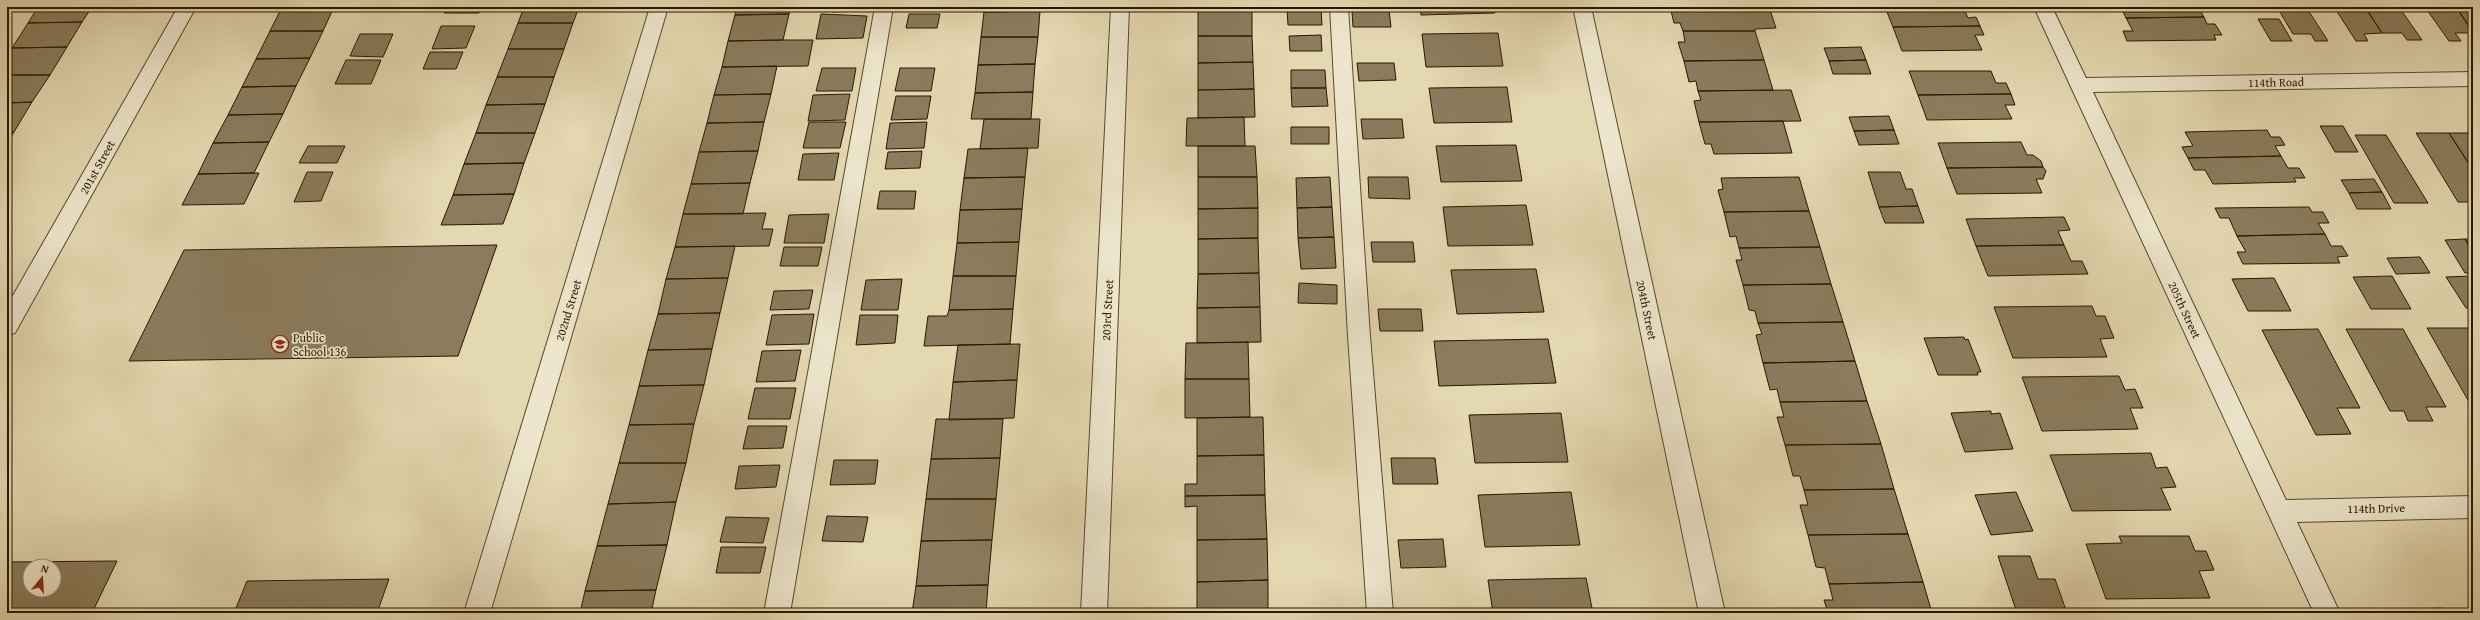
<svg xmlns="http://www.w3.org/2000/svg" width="2480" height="620" font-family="'Gentium Book Plus',serif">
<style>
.building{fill:#8a7c5d;stroke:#281801;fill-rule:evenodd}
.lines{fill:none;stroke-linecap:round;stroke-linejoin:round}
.lane-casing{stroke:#57482d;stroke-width:2}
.street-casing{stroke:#57482d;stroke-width:2}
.lane{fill:#ede6cc;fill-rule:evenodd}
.street{fill:#ede6cc;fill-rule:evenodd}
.labels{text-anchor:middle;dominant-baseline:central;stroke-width:3.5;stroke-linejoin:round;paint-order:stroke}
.street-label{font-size:12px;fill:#281801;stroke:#ede6cc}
.poi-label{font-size:12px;fill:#281801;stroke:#ede6cc;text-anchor:start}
</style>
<rect width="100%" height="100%" fill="#e4d8b1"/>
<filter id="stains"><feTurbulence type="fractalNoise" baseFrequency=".005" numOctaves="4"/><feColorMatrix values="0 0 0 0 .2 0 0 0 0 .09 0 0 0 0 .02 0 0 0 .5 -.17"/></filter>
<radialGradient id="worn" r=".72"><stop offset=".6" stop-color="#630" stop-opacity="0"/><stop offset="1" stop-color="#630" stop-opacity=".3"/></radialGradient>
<!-- building -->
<path class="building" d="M38 7H92L82 22 28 23Z
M282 7H334L323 31H270Z
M447 7H481L479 13H444Z
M524 7H579L573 23H518Z
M737 7H791L789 14 735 15Z
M833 7H867L866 11 832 12Z
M985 7H1040V11L984 12Z
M1198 7H1251L1252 9 1198 10Z
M1420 7H1494L1495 13 1421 15Z
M1670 7H1769L1776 28 1755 29V31H1683L1680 23H1674Z
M1813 7H1849L1850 10H1814Z
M1885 7H1963L1968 18 1976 17 1980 26 1893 27Z
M2111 7H2207L2208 8 2199 9 2204 17 2126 18 2121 7Z
M2277 7H2306L2328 41H2315L2311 34H2293Z
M2334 7H2365L2382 33 2364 34 2368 41H2356Z
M2365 7H2399L2422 40H2407L2402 33H2382Z
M2425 7H2456L2473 33H2455L2461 41H2449Z
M2456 7H2473V31Z
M1252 9V36H1198V10Z
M1321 9 1322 25H1288L1287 10Z
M1389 10 1391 27H1353L1352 11Z
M1040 11 1038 37H981L984 12Z
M789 14 783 40 728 41 735 15Z
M821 14 867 16 863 38 816 39Z
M909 14H940L937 28H906Z
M2204 17 2207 24H2215L2222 35H2214L2216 40 2127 41 2123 31H2133L2126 18Z
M2258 19H2279L2292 41H2271Z
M82 22 67 47 12 48 28 23Z
M518 23H573L564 49H508Z
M441 26H475L466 48 432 49Z
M1980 26 1984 35H1975L1982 50 1902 51 1893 27Z
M270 31H323L310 58 256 59Z
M1683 31H1755L1764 60 1684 61 1678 42H1685Z
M1498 33 1503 66 1426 67 1422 34Z
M360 34H393L383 57 350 56Z
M1321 35 1322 51H1290L1289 36Z
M1198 36H1252L1253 62 1198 63Z
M981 37H1038L1035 64 978 65Z
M783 40H813L808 66 722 67 728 41Z
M67 47 50 75H7V55L12 48Z
M1861 47 1866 60 1829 61 1824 48Z
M508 49H564L554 77H497Z
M430 52H463L456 69H423Z
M310 58 296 86 242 87 256 59Z
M346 60H381L371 84H335Z
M1764 60 1773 90 1698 91 1696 81 1689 82 1684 61Z
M1866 60 1871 74H1833L1829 61Z
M1253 62 1254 89 1198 90V63Z
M1357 63H1394L1396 80 1359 81Z
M1035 64 1033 92 975 93 978 65Z
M777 66 771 94 714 95 722 67Z
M822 68H856L852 91H816Z
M900 68H935L931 91H895Z
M1291 70H1325L1326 88H1291Z
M1909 71H1991L1996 83H2006L2011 94 1918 95Z
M7 75H50L32 102 7 103Z
M497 77H554L545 104 486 105Z
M296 86 283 114 228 115 242 87Z
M1507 87 1512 122 1434 123 1429 88Z
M1291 88H1326L1328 106 1292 107Z
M1254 89 1255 117 1198 118V90Z
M1791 90 1801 121 1699 122 1694 101 1701 100 1698 91Z
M1033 92 1031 119H971L975 93Z
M771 94 764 122 707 123 714 95Z
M850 94 845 120 808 121 813 95Z
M2011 94 2015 105H2005L2012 119 1927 120 1918 95Z
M896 96H931L927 119 891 120Z
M32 102 14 132H7V103Z
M545 104 535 133H476L486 105Z
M283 114 269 142 213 143 228 115Z
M1889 116 1894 130 1854 131 1849 117Z
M1244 117 1245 146H1186L1187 118Z
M984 119H1040L1038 148 980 149Z
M1361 119H1402L1404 138 1363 139Z
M1783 121 1792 153 1714 154 1711 144H1705L1699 122Z
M764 122 758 151 699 152 707 123Z
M809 122H846L840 148H803Z
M927 122 924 148 886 149 890 123Z
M2320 126H2343L2358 152H2335Z
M1291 127H1329V144H1291Z
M1894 130 1899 144 1859 145 1854 131Z
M2267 130 2271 137H2280L2285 145 2275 146 2281 156 2188 158 2182 147 2193 146 2185 132Z
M7 132H14L7 144Z
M476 133H535L524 163 464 164Z
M2416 133H2449L2473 170V202H2458Z
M2449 133H2473V170Z
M2355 135H2386L2428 203H2394Z
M269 142 254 173 198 174 213 143Z
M2021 142 2027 155H2033L2041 161 2043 167 1947 168 1938 143Z
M1516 145 1522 181 1441 182 1436 146Z
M308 146H345L337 163H299Z
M1198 146H1255L1257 177H1198Z
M1028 148 1025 177 964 178 968 149Z
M758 151 750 183 691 184 699 152Z
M922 151 920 168 885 169 888 152Z
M839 153 834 180H798L803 154Z
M2281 156 2288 168H2299L2305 178H2294L2296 182 2213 184 2205 170H2194L2188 158Z
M524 163 514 194 453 195 464 164Z
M2043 167 2046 171 2043 179H2036L2042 193 1957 194 1947 168Z
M307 172H333L321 201 294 202Z
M1868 172H1900L1906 189H1912L1918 206 1879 207Z
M259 173 244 204 182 205 198 174Z
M1025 177 1022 209 960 210 964 178Z
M1198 177H1257L1258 208 1198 209Z
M1330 177 1332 207 1297 208 1296 178Z
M1368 177H1408L1410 199 1369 198Z
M1799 177 1809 211 1724 212 1718 190 1723 189 1721 178Z
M2374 179 2382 192 2349 193 2341 180Z
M750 183 743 214H683L691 184Z
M880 191H916L914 209H877Z
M2382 192 2391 209H2357L2349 193Z
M514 194 503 224 441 225 453 195Z
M1526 205 1533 245 1448 246 1443 207Z
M1918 206 1924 223H1885L1879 207Z
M1332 207 1334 237 1298 238 1297 208Z
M2309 207 2312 212H2323L2329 223H2318L2325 234 2237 236 2229 218H2220L2215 208Z
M1258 208V238L1198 239V209Z
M1022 209 1019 242 957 243 960 210Z
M1809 211 1820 247 1739 248 1736 236 1730 237 1724 212Z
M766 213 762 229H773L769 246 675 247 683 214Z
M829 214 824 243H784L789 215Z
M2064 217 2070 230 2058 231 2064 245 1976 246 1966 219Z
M2325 234 2331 246H2342L2348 256 2337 257 2340 263 2243 264 2237 252H2246L2237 236Z
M1334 237 1336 268 1301 269 1298 238Z
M1258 238 1259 273 1198 274V239Z
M2465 239 2473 252V273H2465L2445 240Z
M2465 239H2473V252Z
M1019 242 1016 276H953L957 243Z
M1371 242H1413L1415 262H1373Z
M497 245 458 356 129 361 184 250Z
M2064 245 2071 261H2082L2088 274 1988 276 1976 246Z
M735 246 728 278 666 279 675 247Z
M784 247H822L818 266H780Z
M1820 247 1831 284 1743 285 1736 260H1742L1739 248Z
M2420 257 2430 273 2396 274 2387 258Z
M1536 269 1544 312 1457 314 1451 270Z
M1259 273 1260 307 1197 308 1198 274Z
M953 276H1016L1013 309 949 310Z
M2392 276 2411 309H2371L2353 277Z
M2471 276 2473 308H2466L2446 277Z
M728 278 720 313 658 314 666 279Z
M2274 278 2291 311H2248L2232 279Z
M902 279 898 310H861L866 280Z
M1299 283 1337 285V304L1298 303Z
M1831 284 1843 322 1758 323 1755 311 1749 310 1743 285Z
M813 290 809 309 770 310 774 291Z
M2092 306 2096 316H2105L2114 338 2100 339 2107 357 2013 358 1994 307Z
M1260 307 1261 342 1197 343V308Z
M1013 309 1010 344 924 346 928 316H947L949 310Z
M1378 309H1421L1423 331H1380Z
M720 313 712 349 648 350 658 314Z
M814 314 809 344 766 345 772 315Z
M860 315H898L895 343 856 345Z
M1843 322 1855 361 1763 363 1756 335 1762 334 1758 323Z
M2427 328H2473V409Z
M2318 329 2360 408H2337L2351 434 2316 435 2262 330Z
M2346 329H2403L2446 407H2426L2433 421H2408L2404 411H2390Z
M1964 337 1965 340 1968 339 1981 372H1977L1978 375H1938L1924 338Z
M1548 339 1556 383 1439 386 1434 341Z
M1248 342 1249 379H1185L1186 343Z
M1020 344 1017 380 953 382 958 345Z
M712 349 704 385 639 386 648 350Z
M801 350 795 381 756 382 762 351Z
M1855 361 1867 401 1780 402 1777 389 1770 390 1763 363Z
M2119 376 2125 390 2135 389 2143 408H2130L2138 429 2042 431 2022 377Z
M1185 379H1249L1250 417 1185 418Z
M1017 380 1014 418 949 420 953 382Z
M704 385 694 424 629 425 639 386Z
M755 388H796L790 419H748Z
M1867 401 1881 444 1785 445 1777 417H1784L1780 402Z
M1991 411V414L2000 413 2013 449 1965 452 1951 413Z
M1561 413 1568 462 1475 463 1469 415Z
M1263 417 1264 455 1197 456V418Z
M936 419H1003L1000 458 931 459Z
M694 424 686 463H619L629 425Z
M748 426H787L783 448 743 449Z
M1881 444 1894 489 1804 490 1800 476H1793L1785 445Z
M2151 453 2156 468 2167 467 2176 487 2161 488 2171 510 2072 511 2050 455Z
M1264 455 1265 495 1185 496V484H1197V456Z
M1000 458 996 499H926L931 459Z
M1391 458H1435L1438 484H1393Z
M834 460H878L875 484 830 485Z
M619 463H686L676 502 608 504Z
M780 465 776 487 735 489 739 466Z
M1894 489 1908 534 1808 535 1800 505H1808L1804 490Z
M1571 492 1580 545 1485 547 1478 495Z
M2016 492 2033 531 1991 535 1975 495Z
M1265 495 1267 539 1197 540V506L1185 507V496Z
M926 499H996L992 540 921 541Z
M676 502 667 545 597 546 608 504Z
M827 516 868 517 863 542 822 541Z
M726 517 769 518 763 543 720 542Z
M1908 534 1923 582 1829 584 1825 568 1816 567 1808 535Z
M2119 536H2189L2195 551H2206L2214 570 2199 571 2210 598 2106 599 2086 544 2122 543Z
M1267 539 1268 580 1197 582V540Z
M1443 539 1446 567 1401 568 1398 540Z
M992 540 988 585 916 586 921 541Z
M667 545 656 590 585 591 597 546Z
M721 547H766L760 573H716Z
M1998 556H2030L2038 579H2055L2067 613H2017Z
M117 561 92 613H7V562ZM30 566H54V590H30Z
M1586 578 1593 613H1493L1488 580Z
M389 579 377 613H380H234L247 581Z
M1268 580V613H1197V582Z
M1923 582 1932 613H1828L1824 600H1833L1829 584Z
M988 585 986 613H912L916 586Z
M656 590 651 613H580L585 591Z
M2442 608 2445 613H2418L2416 609Z"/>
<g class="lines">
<defs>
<path id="lane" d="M875 7H893L790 613H764Z
M1330 7H1348L1370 336 1393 613H1367L1348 336Z"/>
<path id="street" d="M178 7H196L15 333 7 335V306Z
M650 7H668L490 613H464Z
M1111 7H1129L1107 613H1081Z
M1573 7H1591L1725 613H1699Z
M2034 7H2052L2086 78 2473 72V86L2093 92 2286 500 2473 496V518L2297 522 2340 613H2314Z"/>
</defs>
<!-- lane casing -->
<use href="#lane" class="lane-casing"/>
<!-- street casing -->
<use href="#street" class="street-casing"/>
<!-- lane -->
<use href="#lane" class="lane"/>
<!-- street -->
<use href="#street" class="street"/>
</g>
<!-- icons -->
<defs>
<symbol id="school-ring" viewBox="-11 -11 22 22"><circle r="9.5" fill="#ede6cc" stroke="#8f2418" stroke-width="1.5"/><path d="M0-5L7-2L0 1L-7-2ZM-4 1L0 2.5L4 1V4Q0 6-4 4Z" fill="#8f2418"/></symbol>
</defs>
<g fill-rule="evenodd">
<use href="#school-ring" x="270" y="334" width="20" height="20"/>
</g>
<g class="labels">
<!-- street labels -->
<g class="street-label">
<text transform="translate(2276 82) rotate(-1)">114th Road</text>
<text transform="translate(97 167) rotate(-61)">201st Street</text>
<text transform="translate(568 310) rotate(-73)">202nd Street</text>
<text transform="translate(1107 310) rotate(-87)">203rd Street</text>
<text transform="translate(1647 310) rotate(78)">204th Street</text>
<text transform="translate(2185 310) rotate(65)">205th Street</text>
<text transform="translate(2376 508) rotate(-1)">114th Drive</text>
</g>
<!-- poi labels -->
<g class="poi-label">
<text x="293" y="337">Public<tspan x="293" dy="14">School 136</tspan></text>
</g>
</g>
<!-- margin -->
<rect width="2480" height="620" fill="none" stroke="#e4d8b1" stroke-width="24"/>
<rect x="8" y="8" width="2464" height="604" fill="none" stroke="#281801" stroke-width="2"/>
<rect x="12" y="12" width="2456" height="596" fill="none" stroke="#281801"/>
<!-- north arrow -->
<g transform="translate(42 578) rotate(18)"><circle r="19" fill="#ede6cc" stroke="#9e947b"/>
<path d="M0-3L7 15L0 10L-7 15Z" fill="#8f2418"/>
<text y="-6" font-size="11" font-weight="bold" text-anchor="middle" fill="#281801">N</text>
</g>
<rect width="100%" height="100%" filter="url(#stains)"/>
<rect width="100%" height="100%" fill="url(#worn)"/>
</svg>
